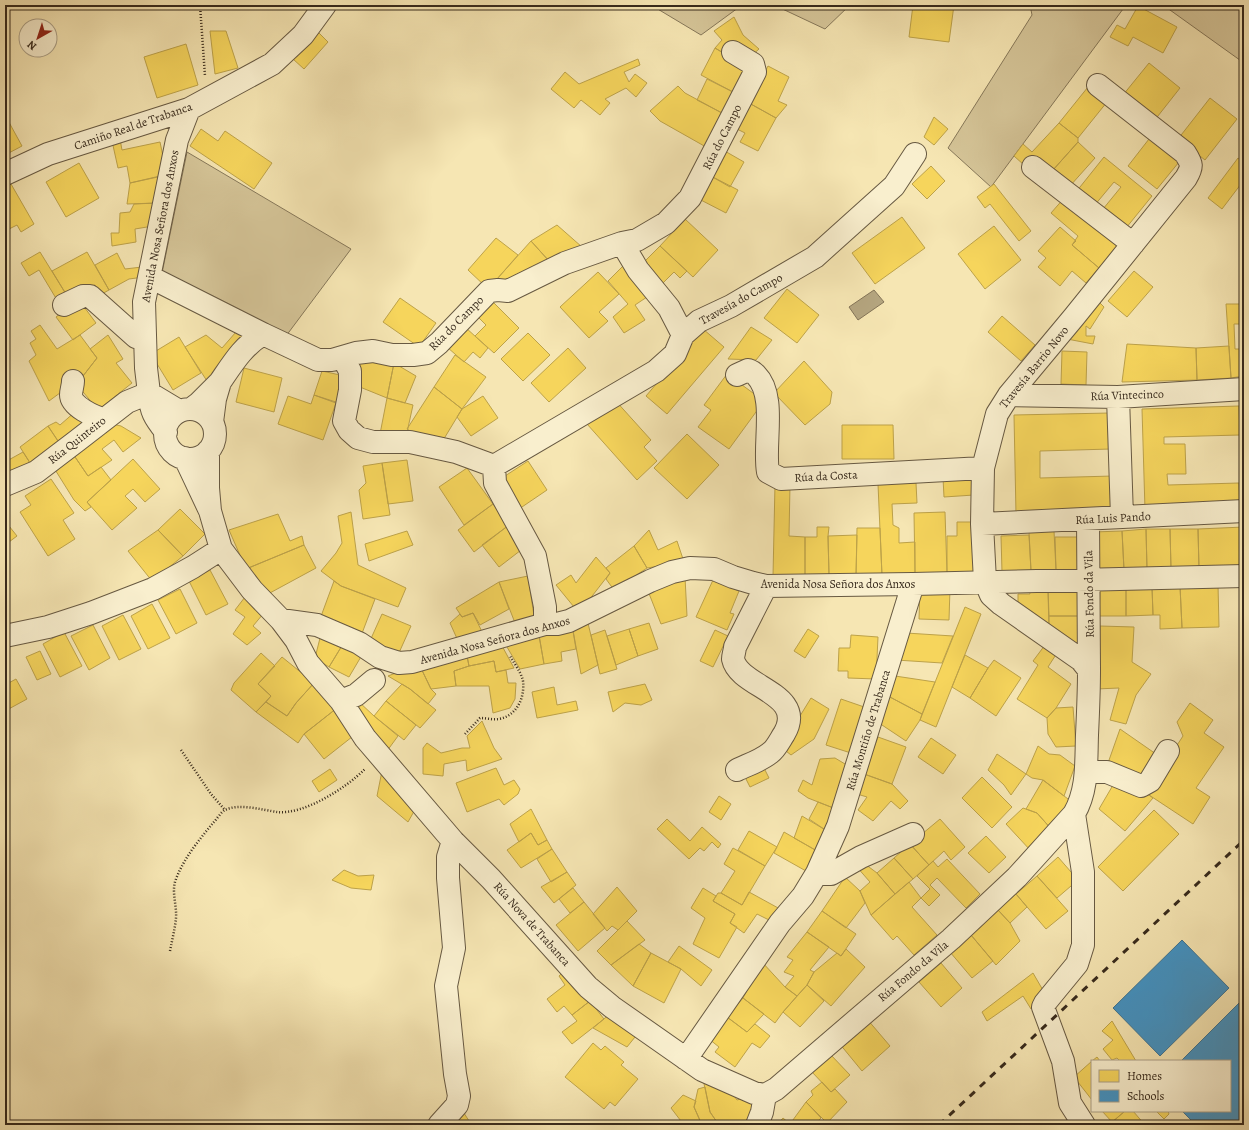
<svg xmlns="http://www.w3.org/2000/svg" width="1249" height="1130" font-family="Alegreya,serif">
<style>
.green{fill:#d6c699;stroke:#86785a}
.water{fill:#b5a680;stroke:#837458}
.homes{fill:#f6d55c;stroke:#bda249}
.schools{fill:#4393c3;stroke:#3f7491}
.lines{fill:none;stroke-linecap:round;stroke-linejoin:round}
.minor-casing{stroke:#675942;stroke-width:24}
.path{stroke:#372a1c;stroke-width:2.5;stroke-dasharray:1 2;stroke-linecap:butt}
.minor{stroke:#f9efce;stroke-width:22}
.rail{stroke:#372a1c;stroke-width:3;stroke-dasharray:7 7;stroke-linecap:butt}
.labels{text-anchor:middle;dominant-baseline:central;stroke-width:4;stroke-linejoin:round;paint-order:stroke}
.street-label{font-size:12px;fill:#372a1c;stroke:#f9efce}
</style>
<rect width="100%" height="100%" fill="#f6e6b3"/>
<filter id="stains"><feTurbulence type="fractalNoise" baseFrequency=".005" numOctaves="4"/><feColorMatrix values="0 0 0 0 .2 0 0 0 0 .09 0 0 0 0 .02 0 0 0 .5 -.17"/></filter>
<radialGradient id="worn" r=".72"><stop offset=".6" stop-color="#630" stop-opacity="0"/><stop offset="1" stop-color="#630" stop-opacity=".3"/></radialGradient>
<!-- green -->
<path class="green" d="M651 5H742L701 35Z
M774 5H850L825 29Z
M1030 5H1126L991 187 948 148 1032 15Z
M1163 5H1244V63Z
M187 152 351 249 286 336 162 273Z"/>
<!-- water -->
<path class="water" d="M874 290 884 302 858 320 849 307Z"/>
<!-- homes -->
<path class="homes" d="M913 5H954L949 42 909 37Z
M1138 6 1177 27 1163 53 1133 37 1128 46 1110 37 1117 25 1125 29Z
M734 17 743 35 759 49 750 57 735 41 722 52 715 48 722 40 714 31Z
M210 31H226L238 68 215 74Z
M318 32 328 42 304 69 293 59Z
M186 44 198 85 157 98 144 57Z
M715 48 747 68 733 92 701 75Z
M638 59 640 65 624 72 629 82 635 74 647 83 636 97 626 88 605 99 610 103 600 115 581 100 574 108 551 89 565 72 579 84Z
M1149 63 1180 88 1154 121 1123 95Z
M768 66 789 77 778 101 787 105 776 118 749 103Z
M707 79 733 92 722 113 697 100Z
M678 86 685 93 722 113 706 147 660 121 650 111Z
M1088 87 1107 102 1078 138 1059 123Z
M1210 98 1237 119 1205 160 1178 139Z
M749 103 776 118 758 151 740 142 745 133 735 128Z
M5 115 22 146 5 155Z
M934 117 948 129 934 145 924 137Z
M1059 123 1078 138V142L1053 170 1024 165 1014 156 1023 144 1032 152Z
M201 129 218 141 225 131 272 163 254 189 190 146Z
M120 139 122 150 160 142 167 175 130 183 127 166 118 168 112 141Z
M1149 139 1179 162 1157 189 1128 166Z
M1078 142 1095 158 1070 186 1053 170Z
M723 150 744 162 730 187 709 175Z
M1104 157 1152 196 1126 228 1103 209 1121 187 1114 182 1094 206 1076 192Z
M1238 158 1244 162V180L1222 209 1208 198Z
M79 163 99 198 66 217 46 182Z
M931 166 945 181 927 199 912 184Z
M709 175 738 190 726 213 697 198Z
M160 176 157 203 127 204 130 183Z
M11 184 34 224 21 232 17 225 5 231V188Z
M994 184 1031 231 1019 241 990 204 985 208 977 197Z
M1065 197 1120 244 1099 268 1072 245 1078 236 1051 213Z
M157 203 153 226 135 229 136 242 112 246 111 233H119L120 213 130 212 134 204Z
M902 217 925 248 875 284 852 253Z
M685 219 718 250 693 277 660 246Z
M557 225 582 247 549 261 531 241Z
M994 226 1021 260 985 289 958 254Z
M1060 227 1076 241 1072 245 1099 268 1086 283 1072 271 1060 286 1038 267 1046 258 1038 251Z
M496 238 518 255 497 279 485 286 468 270Z
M531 241 549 261 503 285 497 279Z
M660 246 687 271 680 278 674 272 661 285 640 266Z
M40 252 69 299 60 305 39 270 29 276 21 263Z
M87 252 109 290 100 295 95 285 69 299 52 271Z
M117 253 125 269 142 267 144 277 129 279 109 290 95 265Z
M626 263 650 295 635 305 645 320 624 333 613 317 628 304 608 281Z
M1134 271 1153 287 1127 317 1108 301Z
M598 272 619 294 599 312 608 321 589 338 560 307Z
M787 289 819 315 797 343 764 318Z
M400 298 436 323 419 347 383 322Z
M79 300 96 323 73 340 56 317Z
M1097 300 1104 307 1090 329 1086 326V336H1095L1093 344 1067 339Z
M492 301 519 328 494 353 475 336 486 325 477 316Z
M1226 304H1244V324H1234L1235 349H1242L1243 376 1231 378Z
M1002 316 1035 345 1021 361 988 332Z
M40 325 57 349 80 335 97 358 83 376 49 401 29 361 36 355 30 343 36 339 31 331Z
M465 327 488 348 480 358 473 352 464 362 447 347Z
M751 327 772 340 756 360 728 359Z
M703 329 724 347 667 414 646 396Z
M236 332H241L245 338 207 381 185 347 206 335 222 348Z
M528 333 550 355 523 381 501 359Z
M108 335 123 359 116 363 132 383 98 410 79 387 83 376 97 358 90 349Z
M179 337 201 373 173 390 151 354Z
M1127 344 1196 348 1197 380 1122 382Z
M1229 346 1231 378 1197 380 1196 348Z
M568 348 586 368 549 402 531 383Z
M1244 348V376H1243L1242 349Z
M1062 351 1087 352 1086 385 1061 384Z
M455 355 486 377 462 409 434 387Z
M359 358 394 363 387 398 355 385Z
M804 361 832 392 830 404 805 425 774 393Z
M394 363 416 376 405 403 387 398Z
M244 368 282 378 274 412 236 402Z
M322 371 340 375 342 404 314 395Z
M727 374 764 401 729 449 698 427 711 410 704 405Z
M434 387 462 409 442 442 421 438 407 429Z
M314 395 336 403 323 440 278 424 288 396 311 404Z
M483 396 498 418 471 436 457 417 462 409Z
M387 398 413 405 406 437 380 434Z
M614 399 651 440 644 447 657 461 637 480 587 424Z
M1239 406 1240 435 1164 437V444H1185L1186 474H1167L1168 485 1239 483 1240 508 1145 510 1142 409Z
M76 411 88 428 60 444 48 426 56 422 60 425Z
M1110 413 1111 449 1040 451V478L1113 476 1114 512 1016 514 1014 415Z
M108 423 121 426 141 438 123 452 114 440 102 449 112 460 88 476 71 451Z
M842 425H893L894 459H842Z
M48 426 60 444 32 466 20 447Z
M687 434 719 465 687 499 654 468Z
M71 451 88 476 101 467 111 480 87 502 91 507 85 511 74 500 54 468Z
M23 452 32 466 5 479V462Z
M133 459 160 489 145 502 133 489 125 496 137 508 112 530 87 502Z
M407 460 413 501 388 504 382 463Z
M528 461 547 490 519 509 502 486 505 476Z
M382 463 390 515 363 519 359 490 366 483 363 466Z
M467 468 493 504 464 525 439 487Z
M973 476 974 495 944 497 943 478Z
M51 479 74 513 63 520 75 539 48 556 20 512 31 505 25 496Z
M916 483 917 503 892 504 893 525 899 528V543L915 542V574L882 576 878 484Z
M775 484 790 485 789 536 805 537V575L773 576Z
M493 504 509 525 474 552 458 530Z
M180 509 205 534 183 556 158 530Z
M351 512 358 565 406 588 398 607 341 586 321 571 336 553 342 543 338 516Z
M945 512 947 573 915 574 914 513Z
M278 514 290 541 302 536 304 545 246 569 229 530Z
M5 521 17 536 5 545Z
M957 522H974V573H947V536H957Z
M509 525 525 547 499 567 482 545Z
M817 527H829L828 536 829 575H805V537H817Z
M1244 527V566L1199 569 1198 529Z
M857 528H880L882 576H856Z
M1146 529H1170L1171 569 1147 570Z
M1146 529 1147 570H1124L1122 531Z
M1170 529H1198L1199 569H1171Z
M158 530 183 556 152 581 128 551Z
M649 530 658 550 677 541 684 562 647 568 634 546Z
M407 531 413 545 369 561 365 544Z
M1054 531 1056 570 1031 571 1029 532Z
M1122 531 1124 570H1095L1093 532Z
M857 535 856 576 829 575 828 536Z
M1029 535 1031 571 1002 572 1001 536Z
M1055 537H1080V570H1056Z
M304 545 316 568 268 594 246 569Z
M634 546 647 568 614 590 606 579 610 573 606 568Z
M596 557 610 573 589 600 574 607 556 585 571 575 576 583Z
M210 570 228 604 206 615 189 581Z
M528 576 534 616 517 628 499 582Z
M685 577 687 616 661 624 648 591Z
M713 580 739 591 730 613 734 614 727 630 696 617Z
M334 581 341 586 375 599 361 636 320 619Z
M499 582 509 609 480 625 473 613 462 617 456 608Z
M1104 585H1126V616H1099L1100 592Z
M1126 585 1152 587 1153 615 1126 616Z
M1218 585 1219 627 1182 628 1180 586Z
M1180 586 1182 628 1160 629V615H1153L1152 587Z
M920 587 950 588 949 620 919 619Z
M1082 588 1084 616H1049L1048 589Z
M180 589 197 623 176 634 158 600Z
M1048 589 1049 632 1018 610V594H1030L1029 590Z
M245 597 263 614 253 626 261 633 247 645 233 634 245 617 235 610Z
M152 604 170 638 148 649 131 616Z
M965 607 981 614 936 727 920 720Z
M473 613 484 636 459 643 450 623 460 614 462 617Z
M382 614 411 626 398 655 369 643Z
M123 615 141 649 119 660 102 626Z
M1049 616H1084L1085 653 1049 632Z
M587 619 598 665 581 674 572 625Z
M649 623 658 649 638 656 629 629Z
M93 625 110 658 89 670 71 636Z
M572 625 576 649 561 652 562 661 544 664 538 630Z
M1100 626 1134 627 1132 662 1151 674 1136 695 1126 724 1110 720 1119 688 1096 689Z
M629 629 638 656 616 665 607 636Z
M808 629 819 636 805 658 794 651Z
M605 630 617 669 600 674 591 635Z
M715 630 728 636 713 667 700 661Z
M64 632 82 666 60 677 43 644Z
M906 633 953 636 942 663 896 660Z
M321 634 343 644 329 667 315 658Z
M539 635 544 664 520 669 504 642Z
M851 635 878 637 876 679 848 678V671H838L839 648H850Z
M343 644 362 655 349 677 329 667Z
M501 644 514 668 496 672 494 661 469 666 466 651Z
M1045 645 1057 653 1048 667 1071 684 1056 708 1047 718 1017 699 1038 665 1033 661Z
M40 651 51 674 37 680 26 657Z
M466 651 469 666 454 671 456 686 431 689 419 664Z
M261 653 275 666 258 684 271 696 256 712 231 690 234 683Z
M965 655 988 668 970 698 952 687Z
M282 657 314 683 296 703 287 716 266 702 271 696 258 684Z
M994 660 1021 678 996 716 970 698 988 668Z
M494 661 496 672 506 670 508 683H516L515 699 510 708 493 713 489 686H456L454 671 469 666Z
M419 664 431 689 436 694 428 704 410 689 388 676Z
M895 676 935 682 922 714 888 696Z
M16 679 27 699 5 711V685Z
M314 683 337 708 304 734 298 743 256 712 266 702 287 716 296 703Z
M402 684 410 689 436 710 420 728 386 701Z
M645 684 652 700 641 705 625 703 613 712 608 692Z
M554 687 557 705 576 701 578 710 537 718 532 692Z
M888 696 922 714 920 720 906 741 879 723Z
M811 698 829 709 814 739 791 755 781 747Z
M841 699 870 709 854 754 826 745Z
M358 701 374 716 398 736 387 751 352 707Z
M386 701 416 725 404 740 374 716Z
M1190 703 1213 720 1204 733 1224 747 1196 788 1210 797 1193 824 1146 793 1183 736 1177 722Z
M1073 707 1076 746 1056 747 1048 734 1047 718 1056 708Z
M337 708 357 733 324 759 304 734Z
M482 721 494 748 502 759 467 771 466 760 444 764 443 776 423 774V748L427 743 441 753 462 748H470L467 736Z
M1120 729 1156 754 1142 780 1108 763Z
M878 737 906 747 892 784 864 774Z
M931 738 956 755 943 774 918 757Z
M1038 746 1049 754 1060 755 1075 766 1064 796 1043 780 1032 778 1026 774Z
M997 754 1026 774 1011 795 1004 785 988 770Z
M835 758 850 767 836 809 808 798 798 791 803 780 812 785 820 759Z
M763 766 769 778 750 787 744 775Z
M496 768 504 785 514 780 520 789 518 794 504 805 499 799 467 812 456 783Z
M330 769 337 780 319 792 312 781Z
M382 771 417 806 408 822 377 796Z
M864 774 892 784 908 801 900 809 891 801 873 821 858 810 867 797 857 794Z
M982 777 1012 807 992 828 962 798Z
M1043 780 1072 802 1053 831 1037 813 1026 809Z
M1116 780 1146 793 1153 798 1125 831 1099 809Z
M719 796 731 804 721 820 709 812Z
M818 802 836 809 827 831 809 819Z
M1023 808 1037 813 1053 831 1031 851 1006 824Z
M531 809 547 840 538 845 531 833 519 842 510 824Z
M1154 810 1179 834 1123 891 1098 867Z
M802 816 827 831 817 851 794 838Z
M667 819 690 841 702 827 721 844 718 848 712 842 704 851 700 848 689 859 657 829Z
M940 819 965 847 951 860 944 851 929 865 910 844Z
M749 831 777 847 765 866 738 850Z
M784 832 817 851 806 871 774 853Z
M531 833 538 845 547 840 552 849 521 868 507 850Z
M986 836 1006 857 989 873 968 853Z
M910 844 929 865 913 879 894 858Z
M733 848 765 866 742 905 721 893 735 871 724 864Z
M552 849 567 872 551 882 537 859Z
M1058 857 1078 880 1057 898 1037 876Z
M894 858 913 879 895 894 877 873Z
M947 859 980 894 966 908 937 878 930 885 940 895 929 906 921 898 930 889 917 876 933 861 938 867Z
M861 861 877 873 895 894 871 915 860 891 870 882 856 866Z
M344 870 358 876 374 875 371 890 351 888 332 880Z
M567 872 576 885 554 903 541 887Z
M1037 876 1068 911 1046 929 1016 894Z
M845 877 860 891 865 903 846 928 822 911Z
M909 882 921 898 912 907 937 935 914 955 897 936 893 940 871 915Z
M617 887 637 911 618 930 612 926 607 931 593 914Z
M573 888 584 902 570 913 559 899Z
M703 888 716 896 713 901 735 914 730 923 737 927 719 958 693 944 705 918 691 908Z
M749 892 780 909 773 922 757 914 744 933 730 923 735 914 713 901 718 893H721L742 905Z
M1016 894 1027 907 1010 923 998 910Z
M584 902 605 928 578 951 556 925Z
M998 910 1010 923 1020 941 996 965 971 935Z
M822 911 856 934 841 956 807 932Z
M627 921 645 940 611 965 597 951Z
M807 932 829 947 810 970 814 972 807 985 797 996 785 987 794 976 784 972 793 960 787 957Z
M971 935 993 961 972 978 950 952Z
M639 944 651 953 633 986 611 965Z
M679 946 712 970 701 986 681 969 668 962Z
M846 949 865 967 831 1006 807 985 814 972 837 953 841 956Z
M651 953 681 969 664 1003 633 986Z
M762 962 785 987 797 996 783 1012 775 1023 743 998Z
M941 963 962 988 941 1007 919 982Z
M564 971 590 1001 572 1015 564 1006 557 1012 547 999 565 985 559 976Z
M1033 973 1044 992 1031 1009 1023 996 987 1021 982 1012Z
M807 985 824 1001 800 1027 783 1012Z
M743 998 764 1014 747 1032 727 1017Z
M590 1001 604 1019 572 1044 562 1032 577 1021 572 1015Z
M611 1013 639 1032 627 1047 593 1028Z
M727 1017 747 1032 755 1024 770 1036 760 1048 752 1043 735 1067 715 1052 719 1047 709 1039Z
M867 1019 890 1046 862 1071 839 1043Z
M1112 1021 1136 1061H1120L1117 1058 1112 1060 1103 1049 1113 1040 1102 1031Z
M593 1043 601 1050 605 1046 624 1062 621 1065 638 1079 615 1106 610 1102 604 1109 565 1077Z
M830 1054 850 1075 831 1092 811 1071Z
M1097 1057 1100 1061H1092Z
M1092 1061V1100L1074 1077Z
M703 1079 727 1086 737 1100 747 1097 755 1108 745 1123 742 1125H719L710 1112Z
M822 1082 831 1092 835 1089 847 1102 827 1123 806 1102 813 1095 811 1091Z
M705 1087 710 1112 719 1125H702L694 1107 698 1089Z
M683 1095 696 1101 694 1107 702 1125H684L671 1108Z
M806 1102 821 1118 815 1125H777L783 1118 790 1124Z
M462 1110 471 1124 450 1125Z
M1102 1111H1125L1112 1122Z
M1125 1111H1133L1145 1125H1109Z
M1156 1111H1168L1169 1114 1164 1119Z
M681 1121 684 1125H677Z"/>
<!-- schools -->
<path class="schools" d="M1182 940 1229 988 1160 1056 1113 1008Z
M1244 998V1125H1196L1182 1111H1230V1061H1181Z"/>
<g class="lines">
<defs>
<path id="minor" d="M1033 167 1133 244
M5 174 48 154 189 109 272 64 303 35 325 5
M622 243 638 270 669 308 683 335
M150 277 263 334
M64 305 83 296H90L136 337 145 340
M343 358 350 371V390L344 421 349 430 358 438 373 442H410L456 452 494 466
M737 375 748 370C751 371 754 373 756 375 777 396 763 444 768 472L781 479 983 468
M73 381C73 386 71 390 71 395 71 406 94 417 104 419
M220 382C233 363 243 346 263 334L318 360H332L356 353 373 351 392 355H413L427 353 439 343 489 291 498 290 508 291 565 263 622 243 637 240 666 223 690 198 755 72 753 64 733 52
M1009 395 1118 397 1244 389
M1118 397 1122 517
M191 409 199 403 220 382 215 399 212 422
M165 434a25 25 0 1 1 50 0a25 25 0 1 1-50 0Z
M166 432C154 417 151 412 149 393L179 411
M185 458 210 511 208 488V451
M5 485 36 472 78 440 127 402 149 393 146 368 144 302 177 140 189 109
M210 511 221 549 252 590 281 620 296 640 308 663 341 701 365 738 453 841 491 879 588 987 612 1007 702 1070 754 1093 765 1095
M1088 519 1089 670
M982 524 1244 511
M281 620 317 625 359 643 380 657 399 663 412 662 545 624H557L569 621 650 581 672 572 690 568 714 569 733 577 753 583 766 586 913 584 1244 576
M545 624V607L535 556 495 483 494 466 656 371 675 354 683 335 699 321 731 306 815 257 894 186 915 154
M5 636 48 627 91 613 153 589 193 567 221 549
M341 701 356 695 374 680
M737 770C747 765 760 761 770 753 776 749 780 740 784 734 808 693 739 688 733 659 733 655 735 650 735 647L766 586
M1086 772H1107L1141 786 1150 781 1168 751
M1074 814 1083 872V945L1077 964 1045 1003 1043 1007 1063 1061 1070 1103 1084 1125
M817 873 823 874H831L861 857 913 834
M686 1059 780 923 803 896 817 873 838 826 913 584
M765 1095 776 1089 951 939 1017 877 1074 814C1088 790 1086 763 1087 735 1088 714 1089 692 1089 670L1081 660 1001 604 991 595 985 581 982 524 983 468 997 414 1009 395 1074 317 1186 178C1193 166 1192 164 1185 153L1098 85
M439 1125 457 1105 459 1096 455 1074 446 986 454 948 448 878V857L453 841
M757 1125 762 1112 765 1095"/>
</defs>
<!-- minor casing -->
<use href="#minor" class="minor-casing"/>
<!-- path -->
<path class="path" d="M200 5 205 76
M465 734 480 718C486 718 492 720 499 719 516 716 525 699 523 681 521 672 514 663 510 656
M181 750 211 794 225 810
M170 951C172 940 175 929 176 918 177 905 171 891 176 879 184 858 199 840 213 823 217 819 221 812 225 810 239 803 263 810 277 812 304 815 346 788 365 769"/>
<!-- minor -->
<use href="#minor" class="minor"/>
<!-- rail -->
<path class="rail" d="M939 1125 1244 840"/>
</g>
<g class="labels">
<!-- street labels -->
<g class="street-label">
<text transform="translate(133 126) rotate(-19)">Camiño Real de Trabanca</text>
<text transform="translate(722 137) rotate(-63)">Rúa do Campo</text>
<text transform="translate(160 226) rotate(-79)">Avenida Nosa Señora dos Anxos</text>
<text transform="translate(741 299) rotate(-29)">Travesía do Campo</text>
<text transform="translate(456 323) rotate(-45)">Rúa do Campo</text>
<text transform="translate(1034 367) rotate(-51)">Travesía Barrio Novo</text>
<text transform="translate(1127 395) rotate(-2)">Rúa Vintecinco</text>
<text transform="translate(77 440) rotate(-38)">Rúa Quinteiro</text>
<text transform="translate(826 476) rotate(-3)">Rúa da Costa</text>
<text transform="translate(1113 518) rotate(-3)">Rúa Luis Pando</text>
<text x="838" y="584">Avenida Nosa Señora dos Anxos</text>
<text transform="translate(1089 594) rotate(-91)">Rúa Fondo da Vila</text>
<text transform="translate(495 640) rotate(-15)">Avenida Nosa Señora dos Anxos</text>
<text transform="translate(868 730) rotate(-73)">Rúa Montiño de Trabanca</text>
<text transform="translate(532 924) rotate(48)">Rúa Nova de Trabanca</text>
<text transform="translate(913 971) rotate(-40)">Rúa Fondo da Vila</text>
</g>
</g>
<!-- margin -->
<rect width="1249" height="1130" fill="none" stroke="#f6e6b3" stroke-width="20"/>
<rect x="6" y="6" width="1237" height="1118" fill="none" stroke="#372a1c" stroke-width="2"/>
<rect x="10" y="10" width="1229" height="1110" fill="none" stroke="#372a1c"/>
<!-- legend -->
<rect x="1091" y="1060" width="140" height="52" fill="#f9efce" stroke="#aba087"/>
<rect x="1099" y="1070" width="20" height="12" fill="#f6d55c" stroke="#aba087"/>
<text x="1127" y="1080" font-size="12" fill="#372a1c">Homes</text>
<rect x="1099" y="1090" width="20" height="12" fill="#4393c3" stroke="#aba087"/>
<text x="1127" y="1100" font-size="12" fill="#372a1c">Schools</text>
<!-- north arrow -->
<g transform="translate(38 38) rotate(219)"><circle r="19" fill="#f9efce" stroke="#aba087"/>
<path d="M0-3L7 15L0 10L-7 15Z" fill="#8f2418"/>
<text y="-6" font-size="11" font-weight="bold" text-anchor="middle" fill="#372a1c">N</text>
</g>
<rect width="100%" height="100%" filter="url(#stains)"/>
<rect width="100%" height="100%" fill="url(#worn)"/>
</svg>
